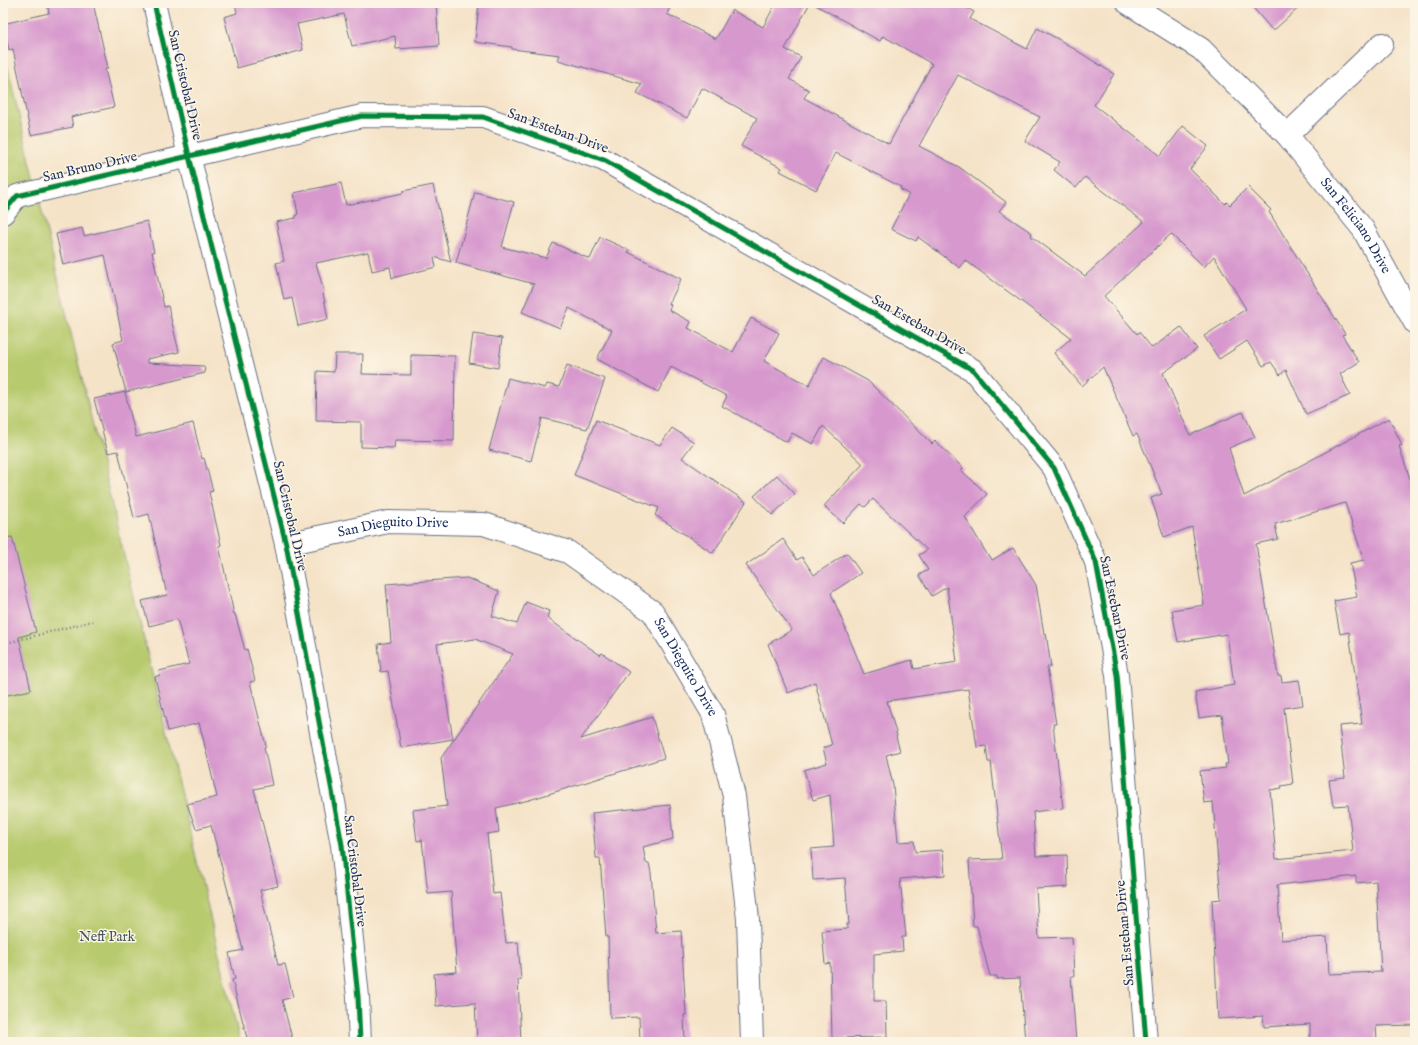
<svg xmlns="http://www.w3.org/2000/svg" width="1418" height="1045" font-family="'IM FELL English',serif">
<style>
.green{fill:#b8ca6e;stroke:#6a7c66}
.building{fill:#d798ce;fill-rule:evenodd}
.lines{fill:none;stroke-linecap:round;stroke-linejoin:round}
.minor-casing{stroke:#676e83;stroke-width:24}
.path{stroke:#676e83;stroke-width:2.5;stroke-dasharray:1 3;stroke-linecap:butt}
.minor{stroke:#fff;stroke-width:22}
.cycleway-casing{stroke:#fcf5e5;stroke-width:8}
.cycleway{stroke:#00873e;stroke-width:5}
.labels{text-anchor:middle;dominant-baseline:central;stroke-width:3;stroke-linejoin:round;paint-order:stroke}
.street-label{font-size:14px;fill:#1b2f5e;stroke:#fcf5e5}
.park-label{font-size:14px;fill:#425662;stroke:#fcf5e5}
</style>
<rect width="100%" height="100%" fill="#fcf5e5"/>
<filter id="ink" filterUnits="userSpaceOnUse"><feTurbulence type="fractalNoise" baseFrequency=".025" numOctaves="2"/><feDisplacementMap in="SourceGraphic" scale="8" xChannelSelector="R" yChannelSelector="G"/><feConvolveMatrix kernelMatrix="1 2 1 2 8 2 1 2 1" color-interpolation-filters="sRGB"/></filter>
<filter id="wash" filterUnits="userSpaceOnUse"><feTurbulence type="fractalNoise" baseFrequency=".012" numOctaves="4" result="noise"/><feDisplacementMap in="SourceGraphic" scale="16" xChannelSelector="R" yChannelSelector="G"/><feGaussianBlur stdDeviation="0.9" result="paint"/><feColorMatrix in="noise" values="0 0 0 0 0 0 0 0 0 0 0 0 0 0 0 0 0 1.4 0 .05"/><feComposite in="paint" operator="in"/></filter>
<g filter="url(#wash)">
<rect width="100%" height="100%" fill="#f5e3c8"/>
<!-- green -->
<path class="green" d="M3 48 240 1042H3Z"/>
<g id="blocks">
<!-- building -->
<path class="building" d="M47 3H93L108 68 105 69 114 107 71 117 73 127 31 135 13 49 9 50 3 24 49 13Z
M235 3H436L439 46 396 49 395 36 352 46 344 14 297 24 303 50 237 68 224 17 237 13Z
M479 3H672L667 14 716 39 732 10 763 27 776 3H810L785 49 801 57 789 79 809 90 804 98 889 144 932 64 883 36 880 41 812 3H958L974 12 970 19 1027 49 1037 28 1060 40 1114 74 1094 105 1160 156 1183 126 1208 146 1190 169 1225 204 1227 202 1230 205 1248 187 1271 210 1269 212 1345 334 1342 335 1359 362 1340 374 1350 395 1306 414 1286 370 1280 375 1271 362 1263 366 1247 341 1219 359 1204 336 1246 309 1214 256 1204 267 1171 234 1104 296 1137 334 1139 332 1152 348 1181 327 1197 349 1163 373 1190 435 1243 412 1255 437 1229 448 1244 496 1389 418 1402 445 1399 446 1415 494V1025L1376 1026 1377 1040 1310 1042V1024L1264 1027 1263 1016 1218 1019 1212 900 1221 899 1213 802 1204 803 1200 771 1226 768 1225 764H1228L1222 715 1199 718 1195 692 1234 685 1227 634 1178 642 1172 610 1204 605 1192 527 1164 537 1151 498 1162 494 1137 434 1133 436 1103 367 1082 386 1054 353 1071 338 965 260 960 268 918 237 916 241 891 229 909 194 900 189 901 187 836 153 816 190 780 171 782 168 741 146 757 118 702 88 687 118 637 93 642 84 558 60 560 55 512 49V47L475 42ZM958 75 1040 117 1025 141 1060 162 1054 170 1076 188 1085 177 1144 222 1085 276 1031 236 1032 233 999 211 1006 202 959 167 919 146ZM1345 503 1364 560 1350 563 1357 597 1334 601 1340 634 1349 632 1362 724 1339 726 1345 778 1329 780 1333 806 1348 805 1353 851 1276 859 1270 790 1282 788 1281 786 1293 784 1284 708 1303 705 1299 680 1282 682 1281 676H1278L1256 544 1278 539 1275 524ZM1356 876V883L1376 881 1381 972 1329 974 1327 937 1281 940 1277 885Z
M1249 3H1304L1273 31Z
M341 183 346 205 403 193V191L433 185 451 262 434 257 436 267 392 278 390 267 372 271 368 252 316 263 324 292 323 293 328 319 298 326 292 298 284 300 276 263 284 261 276 222 296 218V215L298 214 294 193Z
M475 192 514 202 502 247 546 258 553 243 590 259 600 237 629 250 628 252 681 279 669 304 671 305 669 310 691 322 688 328 733 352 751 318 779 333 764 361 809 386 824 357 868 381 932 444 935 441 963 468 961 470 987 494 965 517 988 556H990L992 560 1013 548 1036 585 1044 634 1046 633 1051 667H1047L1056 724H1053L1063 808 1033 812 1036 856 1067 855 1068 887 1036 889 1039 938 1072 937 1074 976H1071L1076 1042H1025L1020 978 997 979V976H990L977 926H973L969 860 1002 859 991 762H988L986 746 977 747 968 689 887 701 897 736 896 737 900 751 886 755 893 785 898 842 914 841 915 852 943 850 945 875 900 879 906 937H902L903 951 874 954V1001H886L887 1037 832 1038 830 963 825 964 822 931 847 929V924H849L845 878 813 880 811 849 834 847 830 795 813 800 804 770 827 763 823 748 832 745 815 682 788 693 768 644 792 630 746 565 783 539 797 560 802 557 814 575 847 553 861 573 831 593 864 674 912 660 914 669 957 662 947 587 932 596 919 575 928 570 919 555 927 550 873 499 865 507 861 504 843 523 824 506 863 464 823 426 813 444 792 433 787 442 722 406 727 396 671 367 658 392 597 359 612 330 569 308 560 328 522 312 534 284 456 263Z
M147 221 154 252H152L164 307 168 306 179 352 147 359V363L204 366 205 373 126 392 113 343 123 340 105 255 63 265 56 234 82 228 84 236Z
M473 334 502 338 498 368 469 363Z
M335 354H363L362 374 411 375V355L455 356 454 441 395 440 394 448 361 447V422L316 421 317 371 334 372Z
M567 365 605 379 587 429 542 418 531 461 489 450 508 378 545 388 547 384 559 387Z
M125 392 136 437 193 423 202 459 204 458 213 491 209 492 221 545 219 546 234 614H235L245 650 247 649 255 681 250 682 266 746 264 747 272 785 254 789 278 886 260 890 278 965 285 964 293 997 282 1000 293 1042H248L232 980 235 979 229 953 243 950 211 825 196 829 187 804 217 797 202 734 199 723 168 731 155 677 160 675 159 671 189 664 177 619 149 626 142 601 167 595 149 514 134 518 118 451 108 453 94 399Z
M596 420 660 445 672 428 694 442 682 458 746 502 713 553 655 515 659 508 574 475Z
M777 475 795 494 772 515 754 496Z
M12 537 36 632 19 637 31 690 3 696V538Z
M467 578 499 591 492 616 517 624 526 602 549 611 547 618 600 655 602 653 629 672 581 739 652 717 664 758 529 800 496 808 499 832 487 834 493 894 500 893 506 943 518 942 521 980H518L521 1042H477L475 1003 436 1006 434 974 457 972 451 892 428 894 422 840 417 841 413 810 447 806 441 758 513 654 475 639 437 644 453 739 401 748 388 671 381 672 378 644 391 642 386 584Z
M670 805 673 839 643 847 646 863H649L651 873 656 933 681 931 686 1015H684L685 1042H640L639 1017 610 1018 608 937H606L600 858H596L592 813Z"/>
</g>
</g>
<g filter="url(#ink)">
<use href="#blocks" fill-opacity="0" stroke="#676e83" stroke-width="1"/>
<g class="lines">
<defs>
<g id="minor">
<path d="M154 3 189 156 286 544 342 845 358 997 360 1042"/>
<path id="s1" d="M1128 3 1201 49 1287 135 1363 229 1415 323"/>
<path d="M1287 135 1382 44"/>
<path d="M3 213 17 196 362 116 483 117 604 160 973 370 1054 468 1096 562 1117 675 1146 1042"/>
<path id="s2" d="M286 544 388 522 484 524 568 552 653 612 713 714 734 796 748 919 752 1042"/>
</g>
</defs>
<!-- minor casing -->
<use href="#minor" class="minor-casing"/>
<!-- path -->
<path class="path" d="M3 644 96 620"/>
<!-- minor -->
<use href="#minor" class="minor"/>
<defs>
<path id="cycleway" d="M154 3 189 156 286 544 342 845 358 997 360 1042
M3 213 17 196 362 116 483 117 604 160 973 370 1054 468 1096 562 1117 675 1146 1042"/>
</defs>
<!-- cycleway casing -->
<use href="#cycleway" class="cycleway-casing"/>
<!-- cycleway -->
<use href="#cycleway" class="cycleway"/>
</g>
</g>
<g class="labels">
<!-- street labels -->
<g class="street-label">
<text transform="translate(185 85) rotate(77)">San Cristobal Drive</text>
<text transform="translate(558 131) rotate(20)">San Esteban Drive</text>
<text transform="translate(90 167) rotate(-13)">San Bruno Drive</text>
<text stroke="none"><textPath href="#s1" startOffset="322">San Feliciano Drive</textPath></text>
<text transform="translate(919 325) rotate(30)">San Esteban Drive</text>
<text transform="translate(290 516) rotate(77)">San Cristobal Drive</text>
<text stroke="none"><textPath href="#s2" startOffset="109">San Dieguito Drive</textPath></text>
<text transform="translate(1115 608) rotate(78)">San Esteban Drive</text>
<text stroke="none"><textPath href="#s2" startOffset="457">San Dieguito Drive</textPath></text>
<text transform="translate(355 871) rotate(83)">San Cristobal Drive</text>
<text transform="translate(1125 933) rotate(-95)">San Esteban Drive</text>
</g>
<!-- park labels -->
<g class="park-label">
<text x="107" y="937">Neff Park</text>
</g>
</g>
<!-- margin -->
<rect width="1418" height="1045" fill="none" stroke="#fcf5e5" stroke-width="16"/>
</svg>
